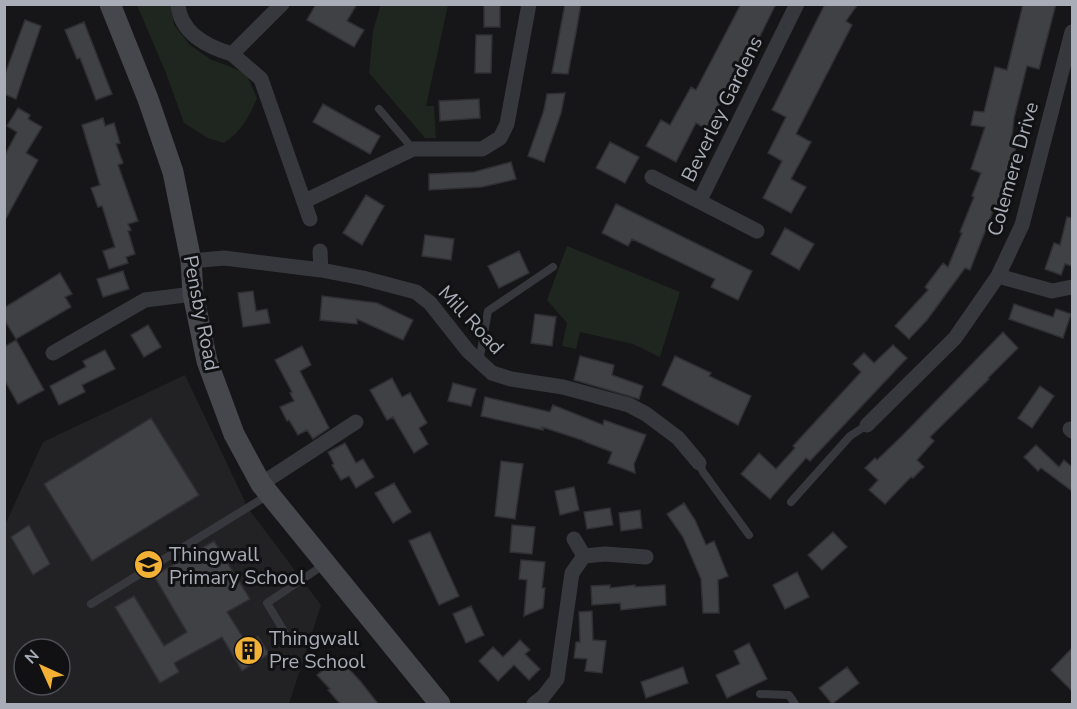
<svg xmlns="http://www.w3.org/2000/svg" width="1077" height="709" font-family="'Nunito Sans',sans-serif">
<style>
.built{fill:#222225;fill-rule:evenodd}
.green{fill:#1e261f}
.building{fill:#404145;stroke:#303034;stroke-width:1.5}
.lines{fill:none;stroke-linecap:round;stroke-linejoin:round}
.service{stroke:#37383d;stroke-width:8}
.minor{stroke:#37383d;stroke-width:15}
.secondary{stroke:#45474d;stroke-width:21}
.labels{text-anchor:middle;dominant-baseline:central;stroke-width:6;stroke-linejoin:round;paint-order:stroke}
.street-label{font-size:20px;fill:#a8adb8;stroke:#111113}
.poi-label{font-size:20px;fill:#a8adb8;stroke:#111113;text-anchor:start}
</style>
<rect width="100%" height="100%" fill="#161618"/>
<!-- built -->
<path class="built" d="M185 375 248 508 321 605 289 704H5V525L43 442ZM24 649H60V685H24Z"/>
<!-- green -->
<path class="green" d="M381 4 448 5 426 106H434L436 138H425L369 73 373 31Z
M137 5H171L174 25 190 45 210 59 246 73 257 98C249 117 242 131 224 143L208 138 184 123 166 73Z
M567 246 680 292 660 357 633 344 580 332 576 349 562 346 567 323 547 300Z"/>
<!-- building -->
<path class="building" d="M316 4H357L347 21 364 30 354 47 307 20Z
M484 4H500V27H484Z
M565 4H581L577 27 568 74 552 73Z
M741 4H776L730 96 725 94 706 129 696 123 676 162 646 146 661 120 670 125 691 87 696 90Z
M825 4H858L846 21 852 25 796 134 811 142 791 179 806 187 791 213 763 198 782 161 768 153 786 117 772 110Z
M1023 4H1056L1039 69 1027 66 1014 118 1012 136 1019 139 1011 162 1012 163 997 206H995L970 270 965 268 927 320 909 339 895 326 928 290 925 287 943 263 948 267 962 233 960 232 974 197 972 196 981 173 971 169 985 127 971 125 974 111 984 112 995 67 1007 70Z
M25 20 41 26 16 99 4 94V77Z
M84 22 112 94 96 100 80 58 77 59 65 30Z
M476 35H492L491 73H475Z
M565 93 561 113 544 162 528 156 544 110 547 94Z
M479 99 480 118 440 121 439 101Z
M323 104 380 136 370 154 313 122Z
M18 108 30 115 28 119 42 127 26 153 38 160 4 222V157L17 132 7 126Z
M103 118 105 126 114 123 120 143 116 144 123 163 118 165 138 221 128 224 131 230 128 231 135 254 126 257 128 263 109 269 103 251 115 247 102 206 98 207 91 188 100 185 82 125Z
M610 142 639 157 625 183 596 168Z
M511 162 516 179 482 187 429 190V174L474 172Z
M366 195 384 206 362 245 343 233Z
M616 204 752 271 738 300 711 287 715 279 632 239 628 246 602 233Z
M1067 217 1072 218V266L1065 264 1061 275 1045 269 1054 243 1060 245Z
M785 228 814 244 799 270 771 254Z
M425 235 454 239 451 260 422 256Z
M519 251 529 273 499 288 488 266Z
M123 271 129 289 103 297 97 279Z
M60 273 72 294 65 297 71 307 16 339 4 319V308Z
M253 291 256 311 267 309 270 323 243 327 238 293Z
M322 296 377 303 413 320 403 340 357 319V324L320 320Z
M1014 304 1053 317 1056 309 1071 314 1063 338 1009 319Z
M535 314 556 317 552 346 531 343Z
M148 325 161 347 144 357 131 335Z
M1003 332 1018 348 988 378 989 379 930 437 934 441 917 460 924 467 913 478 911 477 885 504 869 490 878 480 865 468 875 458 877 460 902 436Z
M16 340 44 390 18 404 4 379V347Z
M893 345 907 358 810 461 806 458 770 499 741 474 759 453 776 469 795 448 793 446 861 372 853 364 864 353 874 363Z
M302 346 311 365 300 371 329 428 313 439 307 430 298 435 289 420 287 421 280 407 294 401 290 393 292 392 275 360Z
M105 350 115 369 82 385 85 392 59 405 50 386 86 367 83 361Z
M580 356 614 365 612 375 643 386 639 399 574 380Z
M675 356 711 373 709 376 751 396 738 425 662 385Z
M392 378 402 397 410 393 427 423 419 428 428 444 414 453 393 417 387 420 370 390Z
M453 383 476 389 471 406 448 401Z
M1040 386 1054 396 1032 428 1018 418Z
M485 397 550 412 553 405 603 425 604 420 646 435 634 464 635 473 608 463 612 452 583 441H585L542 427 543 430 481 416Z
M151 418 199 495 92 561 44 484Z
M345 443 356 463 363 459 374 477 356 488 349 476 341 480 332 465 334 464 328 452Z
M1036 445 1059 467 1064 460 1072 467V491L1041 468 1038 471 1024 457Z
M501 461 523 464 515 519 495 516Z
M394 483 411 512 393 523 375 493Z
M574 487 579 510 560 515 555 491Z
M684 503 695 520 706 545 714 541 728 576 718 580 719 613H703L701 579 683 537 667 514Z
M610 508 613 525 587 529 584 512Z
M640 510 642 528 621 531 619 513Z
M29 525 50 564 33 575 11 537Z
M512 525 535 527 532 554 510 552Z
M430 532 459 596 439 605 409 541Z
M833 532 847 547 822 570 808 555Z
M214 541 250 599 227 612 247 644 258 636 269 654 242 671 222 637 174 663 179 672 160 683 115 607 134 596 164 646 187 632 154 576Z
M521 560 545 562 542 588H545L543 608 524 616 527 580 519 579Z
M797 572 809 597 785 609 773 585Z
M610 585V588L635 585V587L665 585 666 605 621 610 620 603 592 605 591 586Z
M471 606 484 635 466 643 453 614Z
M592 611 593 640 606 641 602 673 585 671 587 659 574 658 576 642H580L579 612Z
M520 640 530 650 525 654 540 669 529 680 514 665 498 681 479 661 493 647 503 657Z
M749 643 767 679 727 698 716 675 740 664 734 651Z
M1072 648V691L1051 670Z
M338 657 361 682 379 705H341L328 690 330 689 317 675Z
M683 667 688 683 646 698 641 682Z
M847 667 859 683 832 704 819 688Z"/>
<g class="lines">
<!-- service -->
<path class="service" d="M379 109 413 149
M479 362 488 311 553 267
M699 463 703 472 749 535
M791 502 850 436 867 425
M91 604 268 495
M291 643 267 603 325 564
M760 694 789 695 795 704"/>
<!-- minor -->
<path class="minor" d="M178 4C180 33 208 47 232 54
M282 4 232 54 261 79 310 219
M1072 32 1022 225 998 276 1052 291 1072 287
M652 177 757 231
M700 200 797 4
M305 201 413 149H482L500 138 507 124 529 4
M320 251 321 270
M191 261 224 258 321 270 363 278 416 292 430 303 468 351 492 373 511 379 563 387 629 405 646 414 678 438 699 463
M53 353 145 300 193 294
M867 425 955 338 998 276
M1070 429 1072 431
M261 484 356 422
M574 539 584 556
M534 704 543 697 557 679 572 573 584 556 605 554 646 557"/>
<!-- secondary -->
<path class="secondary" d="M110 4 148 99 173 172 191 261 193 294 207 361 234 434 261 484 440 704"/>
</g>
<!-- icons -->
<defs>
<symbol id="school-disc" viewBox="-11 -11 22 22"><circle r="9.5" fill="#f2b134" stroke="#111113"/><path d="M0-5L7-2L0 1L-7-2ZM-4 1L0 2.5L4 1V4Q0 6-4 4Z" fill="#111"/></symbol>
<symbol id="building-disc" viewBox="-11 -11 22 22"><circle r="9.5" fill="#f2b134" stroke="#111113"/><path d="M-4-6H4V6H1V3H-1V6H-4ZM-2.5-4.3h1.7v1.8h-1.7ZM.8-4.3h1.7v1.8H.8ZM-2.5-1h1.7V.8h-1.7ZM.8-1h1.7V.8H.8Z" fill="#111"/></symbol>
</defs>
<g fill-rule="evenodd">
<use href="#school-disc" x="132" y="548" width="33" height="33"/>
<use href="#building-disc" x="232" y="634" width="33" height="33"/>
</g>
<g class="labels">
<!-- street labels -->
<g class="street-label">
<text transform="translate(722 109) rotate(-64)">Beverley Gardens</text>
<text transform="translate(1013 169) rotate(-74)">Colemere Drive</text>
<text transform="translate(201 313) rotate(79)">Pensby Road</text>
<text transform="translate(471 320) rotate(47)">Mill Road</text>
</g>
<!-- poi labels -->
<g class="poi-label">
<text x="169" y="554">Thingwall<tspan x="169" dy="23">Primary School</tspan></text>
<text x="269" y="638">Thingwall<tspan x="269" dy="23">Pre School</tspan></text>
</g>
</g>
<!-- border -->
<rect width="1077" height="709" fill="none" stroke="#a8adb8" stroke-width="12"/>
<!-- north arrow -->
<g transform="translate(42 667) rotate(315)"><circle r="28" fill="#111113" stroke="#4d4f55" stroke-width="1.5"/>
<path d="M0-4.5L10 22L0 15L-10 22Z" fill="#f2b134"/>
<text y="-9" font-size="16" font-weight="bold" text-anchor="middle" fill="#a8adb8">N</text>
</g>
</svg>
